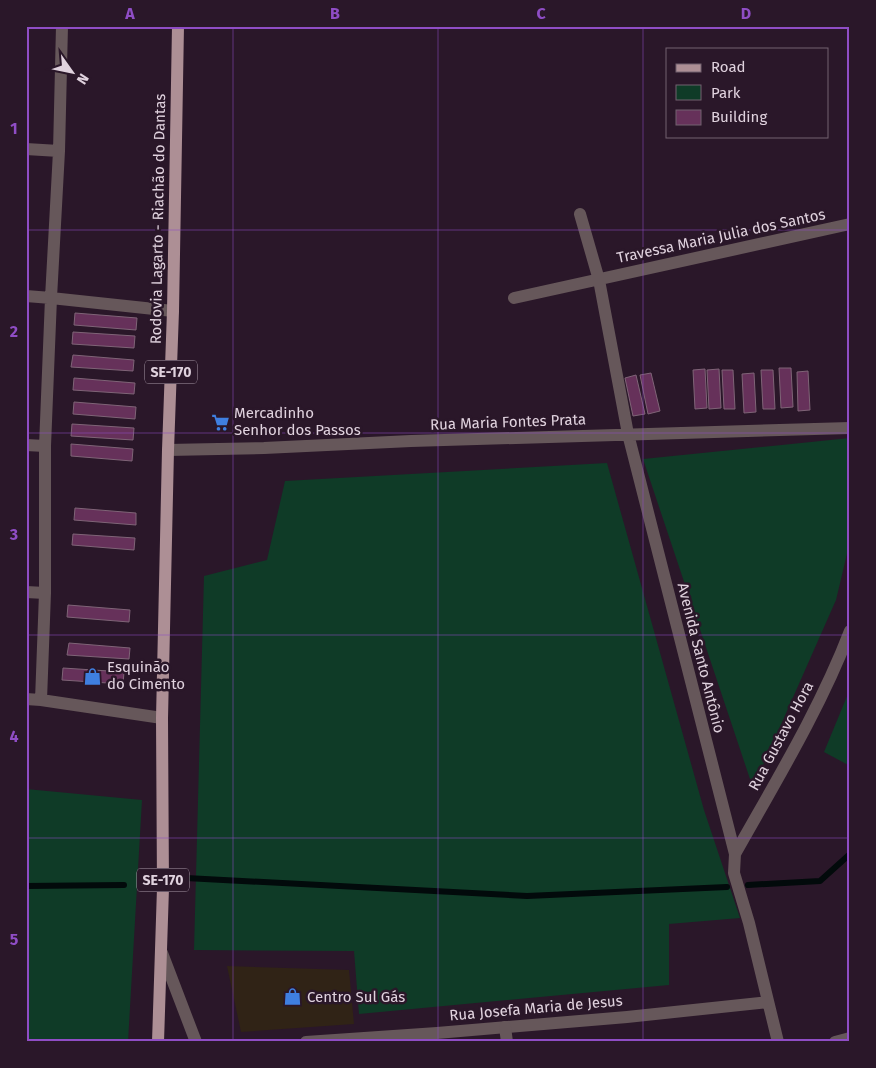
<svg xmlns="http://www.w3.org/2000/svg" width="876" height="1068" font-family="'Fira Sans',sans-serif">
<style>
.commercial{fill:#302316}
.green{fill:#0f3b27}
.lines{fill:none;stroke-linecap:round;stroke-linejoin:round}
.stream{stroke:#020a0b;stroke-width:6}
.building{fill:#66315a;stroke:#7f6477}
.minor{stroke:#66575a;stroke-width:12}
.tertiary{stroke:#66575a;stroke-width:12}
.primary{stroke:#ad8f95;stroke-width:12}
.grid{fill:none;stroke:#8f4dc5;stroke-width:1;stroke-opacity:0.55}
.labels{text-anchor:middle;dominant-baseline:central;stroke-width:5;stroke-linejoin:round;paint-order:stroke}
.shield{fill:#2a1729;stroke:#a99aa8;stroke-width:1}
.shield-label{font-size:14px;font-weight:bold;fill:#e0d2de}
.street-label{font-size:15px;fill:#e0d2de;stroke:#2a1729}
.poi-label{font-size:15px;fill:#e0d2de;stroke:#2a1729;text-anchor:start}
.neatline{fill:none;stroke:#8f4dc5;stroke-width:2}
.grid-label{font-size:16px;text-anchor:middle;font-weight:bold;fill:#8f4dc5}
</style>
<rect width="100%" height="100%" fill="#2a1729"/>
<!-- commercial -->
<path class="commercial" d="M227 966 349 970 354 1024 241 1032Z"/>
<!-- green -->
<path class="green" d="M850 438V541L836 600 753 788 643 459Z
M607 463 704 810 740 918 669 924V985L359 1014 354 951 194 950 204 576 267 560 285 481Z
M850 689V766L824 752Z
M26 789 142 800 128 1042H26Z"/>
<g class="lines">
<!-- stream -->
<path class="stream" d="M186 878 527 896 727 887
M748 885 820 881 850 854
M26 886 124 885"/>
</g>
<!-- building -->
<path class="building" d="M75 313 137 318 136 330 74 325Z
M73 332 135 336 134 348 72 344Z
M73 355 134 360 133 371 71 367Z
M779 368H791L793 407 781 408Z
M705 369 707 408 695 409 693 370Z
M719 369 721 408 709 409 707 370Z
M722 370H733L735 409H724Z
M761 370H773L775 409H763Z
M808 371 810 410 798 411 797 372Z
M651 373 660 411 648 414 640 375Z
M754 373 756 412 744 413 742 374Z
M636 375 645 414 633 416 625 378Z
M74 378 135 383 134 394 73 390Z
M74 402 136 407 135 419 73 414Z
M72 424 134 428 133 440 71 436Z
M71 444 133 449 132 461 71 456Z
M75 508 136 513V525L74 520Z
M73 534 135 538 134 550 72 545Z
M68 605 130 610 129 622 67 617Z
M69 643 130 648 129 659 67 655Z
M63 668 124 672 123 684 62 680Z"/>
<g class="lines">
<!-- minor -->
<path class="minor" d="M26 149 59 151
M580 214 599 280 628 434 735 854 734 873 749 923 778 1042
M26 296 51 298 173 311
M514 298 850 224
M26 445 45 446
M168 450 264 448 411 441 850 428
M26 592 45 593
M26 699 41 700 162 718
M41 700 45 593V446L51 298 59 151 62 26
M735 854C776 781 820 709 850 631
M162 953 196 1042
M306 1042 437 1033 627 1017 768 1002"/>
<!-- tertiary -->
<path class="tertiary" d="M505 1027 507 1042
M343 1040 344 1042
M835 1042 850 1038"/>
<!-- primary -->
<path class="primary" d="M158 1042 163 888 162 718 168 450 173 311 178 26"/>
</g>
<!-- grid -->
<path class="grid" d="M233 26V1042M438 26V1042M643 26V1042M26 230H850M26 433H850M26 635H850M26 838H850"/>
<!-- icons -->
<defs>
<symbol id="supermarket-bare" viewBox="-9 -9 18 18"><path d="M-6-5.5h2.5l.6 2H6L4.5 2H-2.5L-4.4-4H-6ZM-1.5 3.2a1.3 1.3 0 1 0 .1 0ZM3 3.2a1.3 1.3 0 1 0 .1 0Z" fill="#3f7fe0" stroke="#2a1729" stroke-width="2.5" paint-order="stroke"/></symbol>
<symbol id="shop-bare" viewBox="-9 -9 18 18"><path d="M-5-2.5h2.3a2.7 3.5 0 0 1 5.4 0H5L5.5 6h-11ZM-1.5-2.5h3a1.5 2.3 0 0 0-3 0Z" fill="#3f7fe0" stroke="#2a1729" stroke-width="2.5" paint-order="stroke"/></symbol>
</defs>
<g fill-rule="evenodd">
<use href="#supermarket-bare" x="208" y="410" width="25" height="25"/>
<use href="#shop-bare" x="80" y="664" width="25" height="25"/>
<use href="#shop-bare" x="280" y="984" width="25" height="25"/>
</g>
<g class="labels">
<!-- shield labels -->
<g class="shield">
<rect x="145" y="360.5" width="52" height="23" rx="4"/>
<rect x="137" y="868.5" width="52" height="23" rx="4"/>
</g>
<g class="shield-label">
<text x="171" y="372">SE-170</text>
<text x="163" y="880">SE-170</text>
</g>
<!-- street labels -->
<g class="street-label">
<text transform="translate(158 219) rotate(-89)">Rodovia Lagarto - Riachão do Dantas</text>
<text transform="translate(721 236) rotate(-12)">Travessa Maria Julia dos Santos</text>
<text transform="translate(508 422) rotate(-2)">Rua Maria Fontes Prata</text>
<text transform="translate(701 658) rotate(76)">Avenida Santo Antônio</text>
<text transform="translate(781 736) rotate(-62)">Rua Gustavo Hora</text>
<text transform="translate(536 1008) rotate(-5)">Rua Josefa Maria de Jesus</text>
</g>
<!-- poi labels -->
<g class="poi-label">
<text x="234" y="413">Mercadinho<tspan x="234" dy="17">Senhor dos Passos</tspan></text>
<text x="107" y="667">Esquinão<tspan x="107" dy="17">do Cimento</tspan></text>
<text x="307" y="997">Centro Sul Gás</text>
</g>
</g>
<!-- border -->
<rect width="876" height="1068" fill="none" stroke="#2a1729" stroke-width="55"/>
<!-- legend -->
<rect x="666" y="48" width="162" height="90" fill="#2a1729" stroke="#736271"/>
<rect x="676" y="64" width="25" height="8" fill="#ad8f95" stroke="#736271"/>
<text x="711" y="72" font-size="15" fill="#e0d2de">Road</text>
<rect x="676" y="85" width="25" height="15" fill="#0f3b27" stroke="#736271"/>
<text x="711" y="98" font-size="15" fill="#e0d2de">Park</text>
<rect x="676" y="110" width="25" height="15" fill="#66315a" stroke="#736271"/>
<text x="711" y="122" font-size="15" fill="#e0d2de">Building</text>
<!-- north arrow -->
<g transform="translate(72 72) rotate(123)" stroke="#2a1729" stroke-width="4" paint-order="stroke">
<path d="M0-4L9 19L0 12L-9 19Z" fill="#e0d2de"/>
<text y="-8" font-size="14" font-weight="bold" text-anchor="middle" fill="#e0d2de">N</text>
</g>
<rect x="28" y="28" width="820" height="1012" class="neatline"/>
<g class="grid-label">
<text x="130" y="19">A</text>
<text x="335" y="19">B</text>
<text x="541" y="19">C</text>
<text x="746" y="19">D</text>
<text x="14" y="134">1</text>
<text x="14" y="337">2</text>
<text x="14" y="540">3</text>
<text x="14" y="742">4</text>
<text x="14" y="945">5</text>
</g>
</svg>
